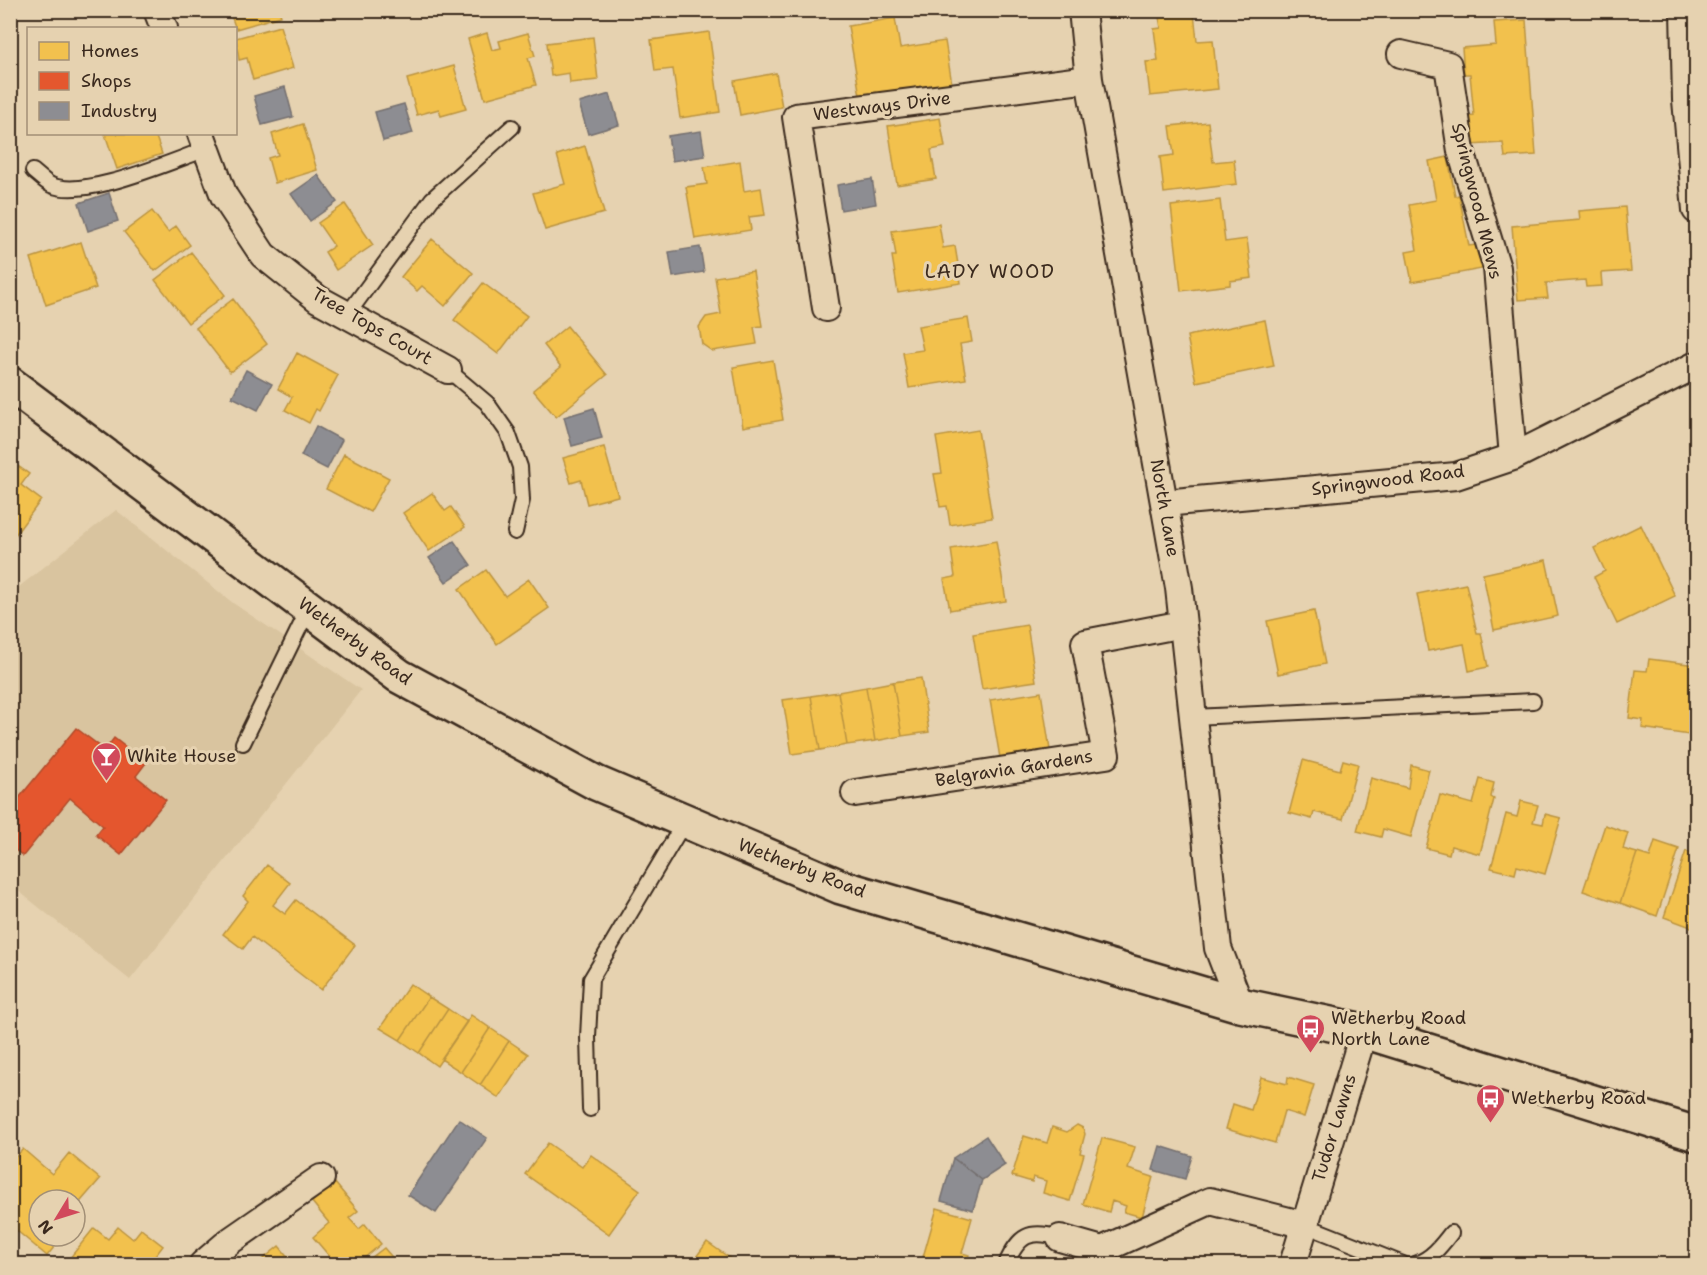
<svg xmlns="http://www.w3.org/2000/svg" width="1707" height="1275" font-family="'Shantell Sans',sans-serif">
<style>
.built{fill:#d9c49f}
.homes{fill:#f2c14e;stroke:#bb9440;stroke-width:1.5}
.shops{fill:#e4572e;stroke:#b14a29;stroke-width:1.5}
.industry{fill:#8d8d92;stroke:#746f6f;stroke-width:1.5}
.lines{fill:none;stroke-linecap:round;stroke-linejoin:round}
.service-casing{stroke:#3b2a1e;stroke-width:18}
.minor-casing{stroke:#3b2a1e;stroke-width:30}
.tertiary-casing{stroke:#3b2a1e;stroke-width:38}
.service{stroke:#e6d2b0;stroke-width:14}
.minor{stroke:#e6d2b0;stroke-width:26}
.tertiary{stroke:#e6d2b0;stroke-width:33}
.labels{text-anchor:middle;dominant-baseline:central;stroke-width:6;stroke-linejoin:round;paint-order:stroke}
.street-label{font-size:18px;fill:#3b2a1e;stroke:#e6d2b0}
.poi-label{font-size:18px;fill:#3b2a1e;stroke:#e6d2b0;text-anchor:start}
.neighbourhood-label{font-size:20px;letter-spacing:1.5px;fill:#3b2a1e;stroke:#e6d2b0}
</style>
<rect width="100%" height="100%" fill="#e6d2b0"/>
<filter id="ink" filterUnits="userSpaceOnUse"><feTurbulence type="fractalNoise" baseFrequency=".0167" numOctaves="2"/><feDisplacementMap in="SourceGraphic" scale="12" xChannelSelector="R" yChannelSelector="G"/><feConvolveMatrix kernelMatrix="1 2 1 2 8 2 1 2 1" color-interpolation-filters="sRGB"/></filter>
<g filter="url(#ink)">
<!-- built -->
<path class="built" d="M116 510 233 603 361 690 130 980 11 885 10 594Z"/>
<!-- homes -->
<path class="homes" d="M229 10H279L281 16 236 29Z
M1194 13 1197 41 1213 40 1218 89 1150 96 1146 62 1158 61 1154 29 1161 28 1159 17Z
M895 18 900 48 945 41 952 84 860 96 848 26Z
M1526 20 1536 155 1505 157 1503 143 1470 145 1467 117 1474 116 1470 74H1464L1462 48 1496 45 1494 22Z
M280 26 293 68 253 80 247 58 239 60 236 38Z
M709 32 720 112 680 118 673 69 655 71 651 40Z
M487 33 492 50 501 48 499 41 528 33 535 56 528 58 536 85 485 99 468 39Z
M593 37 598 80 570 83 569 73 551 76 547 43Z
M454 66 466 109 441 116 439 109 417 115 407 79Z
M776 73 782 107 740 115 734 81Z
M940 118 945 147 931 150 936 179 897 185 888 126Z
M1208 122 1213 162 1234 160 1237 184 1164 193 1160 157 1174 155 1170 126Z
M303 124 317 170 275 183 268 158 278 155 272 134Z
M105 134H155L162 154 117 169Z
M585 146 604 213 545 230 533 193 565 184 557 155Z
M1448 157 1455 196 1459 195 1469 246 1483 244 1487 268 1412 282 1406 252 1417 250 1409 205 1436 200 1429 161Z
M740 161 744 191 761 188 765 215 749 217 751 230 695 239 686 187 707 184 704 167Z
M1220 200 1225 242 1247 239 1252 278 1230 281V285L1181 291 1171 206Z
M345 204 373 245 336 270 325 252 334 246 318 223Z
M1625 207 1631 271 1601 273 1602 286 1586 287 1585 280 1546 283 1548 298 1518 300 1512 226 1580 220 1579 211Z
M152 211 168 232 176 226 190 245 155 271 124 232Z
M939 224 943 248 955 246 961 283 898 293 892 256H896L892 231Z
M432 239 473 273 445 306 422 286 417 291 401 277Z
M81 242 96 288 46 305 31 258Z
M191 252 225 295 188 323 155 280Z
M753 271 762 326 754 327 757 344 712 351 702 344 699 327 706 317 721 314 715 277Z
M483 283 527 316 498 354 454 320Z
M233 299 267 344 230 372 196 328Z
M968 318 972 342 960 344 966 379 909 388 903 353 923 350 918 326Z
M1265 320 1274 366 1196 382 1187 336Z
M567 326 607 375 556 417 533 390 561 367 544 345Z
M297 353 338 375 319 411 316 409 309 423 285 410 292 397 278 389Z
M773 360 783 420 743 427 733 367Z
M978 430 992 518 950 525 947 506 940 507 934 474 942 473 936 437Z
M604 447 618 496 587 504 581 480 571 483 563 458Z
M344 454 389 478 370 512 326 489Z
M10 464H15L29 474 21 485 41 500 12 539Z
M432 493 445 511 451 507 465 527 429 551 403 513Z
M1641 525 1675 596 1617 624 1594 577 1605 571 1594 548Z
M996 541 1006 601 950 610 944 579 955 577 951 549Z
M1546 560 1558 616 1494 630 1483 574Z
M486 570 505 596 529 579 549 608 497 644 459 589Z
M1466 584 1477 633H1481L1488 667 1469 671 1464 644 1428 651 1417 594Z
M1314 611 1325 664 1278 674 1267 621Z
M1027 625 1036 681 982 689 973 634Z
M1649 659 1696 665V736L1642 728 1643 720 1629 718 1635 670 1647 671Z
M921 678 929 732 902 736 893 682Z
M893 682 902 736 875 741 866 687Z
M866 687 875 741 847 745 838 692Z
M838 692 847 745 820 750 811 696Z
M1041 692 1050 750 1000 758 990 700Z
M811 696 820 750 792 754 783 700Z
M1303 760 1340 770 1343 760 1358 764 1343 819 1314 812 1312 819 1289 813Z
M1411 765 1429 770 1411 837 1383 829 1381 837 1357 831 1371 778 1408 788Z
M1480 779 1494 783 1491 797 1494 799 1480 854 1451 846 1449 854 1426 848 1440 795 1473 804Z
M1521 801 1538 805 1533 822 1543 824 1545 814 1561 818 1545 874 1517 866 1515 874 1491 868 1506 814 1517 817Z
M1605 825 1628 833 1623 849 1637 853 1620 903 1583 891Z
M1655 841 1679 849 1657 916 1620 903 1637 853 1650 857Z
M1686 851 1696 855V929L1664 917Z
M267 865 290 883 273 905 285 914 296 900 355 945 321 990 252 937 243 949 223 934 248 901 243 896Z
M410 984 429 997 400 1040 380 1028Z
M429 997 448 1009 419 1053 400 1040Z
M448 1009 467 1022 437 1066 419 1053Z
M471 1015 490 1028 461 1072 441 1059Z
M490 1028 509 1041 480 1085 461 1072Z
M509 1041 528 1054 499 1098 480 1085Z
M1261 1077 1287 1084 1288 1077 1314 1085 1304 1117 1284 1111 1275 1143 1226 1129 1233 1104 1251 1110Z
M1077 1125 1083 1128 1085 1134 1080 1153 1084 1154 1070 1201 1043 1193 1046 1181 1033 1177 1032 1182 1012 1176 1024 1136 1047 1143 1052 1127 1067 1132Z
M1102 1138 1135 1147 1128 1169 1153 1177 1142 1217 1124 1212 1126 1206 1112 1201 1109 1212 1083 1204Z
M548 1143 582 1167 591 1155 640 1190 609 1234 525 1174Z
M23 1149 52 1174 69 1153 100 1179 75 1208V1200H39V1236H63L47 1256 10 1225V1163Z
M335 1183 358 1211 349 1218 359 1229 365 1224 381 1244 357 1264H336L313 1237 329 1223 312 1202Z
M937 1208 972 1218 962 1253 969 1255 966 1264H921Z
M118 1227 133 1239 141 1229 163 1246 149 1264H65L94 1228 108 1239Z
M707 1242 738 1264H691Z
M279 1246 294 1264H257Z
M384 1248 398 1264H363Z"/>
<!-- shops -->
<path class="shops" d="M76 728 105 750 114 738 146 763 136 776 166 800 121 855 96 835 103 826 70 798 23 856 10 846V809Z"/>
<!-- industry -->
<path class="industry" d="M285 87 293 117 262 125 254 96Z
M610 94 619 125 588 134 579 103Z
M404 104 413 133 383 141 375 112Z
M701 131 705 156 672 161 668 136Z
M318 175 337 202 310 221 291 194Z
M872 179 876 204 841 210 837 185Z
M109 193 118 221 88 231 79 203Z
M700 247 704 272 673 277 669 252Z
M246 370 272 384 258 410 232 397Z
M594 408 602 438 572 446 564 417Z
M316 426 342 440 327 469 301 456Z
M454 541 471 565 446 582 429 558Z
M459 1119 487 1138 436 1213 408 1195Z
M986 1136 1005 1165 982 1180 953 1158Z
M1160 1146 1192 1156 1185 1179 1153 1170Z
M953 1158 982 1180 973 1210 941 1201Z"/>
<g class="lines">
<defs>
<path id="service" d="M33 171C38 175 45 182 51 185 85 200 171 161 207 149
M347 315 432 199 512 127
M448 370 487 403 508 433 520 467 522 500 515 532
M1193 717 1533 701
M243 743 309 608
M590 1109 588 1037 591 979 685 821
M1305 1225 1403 1264
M1006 1264C1019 1235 1029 1229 1060 1238
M1415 1264C1431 1259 1441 1246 1451 1233"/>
<path id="minor" d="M157 10 164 28
M1082 10 1089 79 1179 588 1218 948 1240 1005
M1684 10 1686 100 1696 210
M1401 54 1448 65 1461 151 1497 268 1513 457
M201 134 224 196 263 255 318 299 448 370
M826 308 796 117 1089 79
M1164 503 1456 476 1513 457 1696 365
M855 793 1106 755 1085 643 1183 624
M1060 1238 1102 1250 1210 1201 1305 1225
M203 1264 230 1241 321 1178
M1293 1264 1364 1031"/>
<path id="tertiary" d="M10 384 399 676 596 783 841 887 1240 1005 1364 1031 1696 1134"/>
</defs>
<!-- service casing -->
<use href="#service" class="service-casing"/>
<!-- minor casing -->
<use href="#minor" class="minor-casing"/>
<!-- tertiary casing -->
<use href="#tertiary" class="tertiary-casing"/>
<!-- service -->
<use href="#service" class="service"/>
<!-- minor -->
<use href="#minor" class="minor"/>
<!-- tertiary -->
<use href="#tertiary" class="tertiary"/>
</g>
</g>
<!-- icons -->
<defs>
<symbol id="bar-pin" viewBox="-11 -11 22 30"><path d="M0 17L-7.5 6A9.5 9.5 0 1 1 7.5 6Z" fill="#d1495b" stroke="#e6d2b0"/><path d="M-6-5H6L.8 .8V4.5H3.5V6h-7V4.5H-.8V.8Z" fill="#fff"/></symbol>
<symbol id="bus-pin" viewBox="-11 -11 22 30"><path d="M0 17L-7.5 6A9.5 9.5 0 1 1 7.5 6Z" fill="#d1495b" stroke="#e6d2b0"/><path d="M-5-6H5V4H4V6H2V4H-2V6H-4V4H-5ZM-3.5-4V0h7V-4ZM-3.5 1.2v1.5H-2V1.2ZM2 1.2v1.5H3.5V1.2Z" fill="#fff"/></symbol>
</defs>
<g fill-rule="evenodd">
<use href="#bar-pin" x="90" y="740" width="33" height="45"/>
<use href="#bus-pin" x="1294" y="1012" width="33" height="45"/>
<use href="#bus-pin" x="1474" y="1082" width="33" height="45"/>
</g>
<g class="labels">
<!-- street labels -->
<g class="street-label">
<text transform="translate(882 106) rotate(-7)">Westways Drive</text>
<text transform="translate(1477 201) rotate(76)">Springwood Mews</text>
<text transform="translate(372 326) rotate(30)">Tree Tops Court</text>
<text transform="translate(1388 480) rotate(-7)">Springwood Road</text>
<text transform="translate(1165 508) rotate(80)">North Lane</text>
<text transform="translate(355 641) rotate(36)">Wetherby Road</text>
<text transform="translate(1014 768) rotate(-9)">Belgravia Gardens</text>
<text transform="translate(802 868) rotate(21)">Wetherby Road</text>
<text transform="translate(1334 1128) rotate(-73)">Tudor Lawns</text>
</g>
<!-- poi labels -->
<g class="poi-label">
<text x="127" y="756">White House</text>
<text x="1331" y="1018">Wetherby Road<tspan x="1331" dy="21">North Lane</tspan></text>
<text x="1511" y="1098">Wetherby Road</text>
</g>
<!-- neighbourhood labels -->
<g class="neighbourhood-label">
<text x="990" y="271">LADY WOOD</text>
</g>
</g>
<!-- margin -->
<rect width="1707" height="1275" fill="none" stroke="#e6d2b0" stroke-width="36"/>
<rect x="18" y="18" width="1671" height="1239" fill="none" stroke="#3b2a1e" stroke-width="2" filter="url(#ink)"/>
<!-- legend -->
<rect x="27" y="27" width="210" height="108" fill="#e6d2b0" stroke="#a28f76" stroke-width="1.5"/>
<rect x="39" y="42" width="30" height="18" fill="#f2c14e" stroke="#a28f76" stroke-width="1.5"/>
<text x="81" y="57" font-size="18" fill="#3b2a1e">Homes</text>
<rect x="39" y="72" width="30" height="18" fill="#e4572e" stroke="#a28f76" stroke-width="1.5"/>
<text x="81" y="87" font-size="18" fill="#3b2a1e">Shops</text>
<rect x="39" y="102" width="30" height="18" fill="#8d8d92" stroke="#a28f76" stroke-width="1.5"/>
<text x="81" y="117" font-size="18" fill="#3b2a1e">Industry</text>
<!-- north arrow -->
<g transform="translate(57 1218) rotate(232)"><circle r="28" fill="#e6d2b0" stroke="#a28f76" stroke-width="1.5"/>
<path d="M0-4.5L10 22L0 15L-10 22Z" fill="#d1495b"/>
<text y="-9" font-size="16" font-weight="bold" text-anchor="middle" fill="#3b2a1e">N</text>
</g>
</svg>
